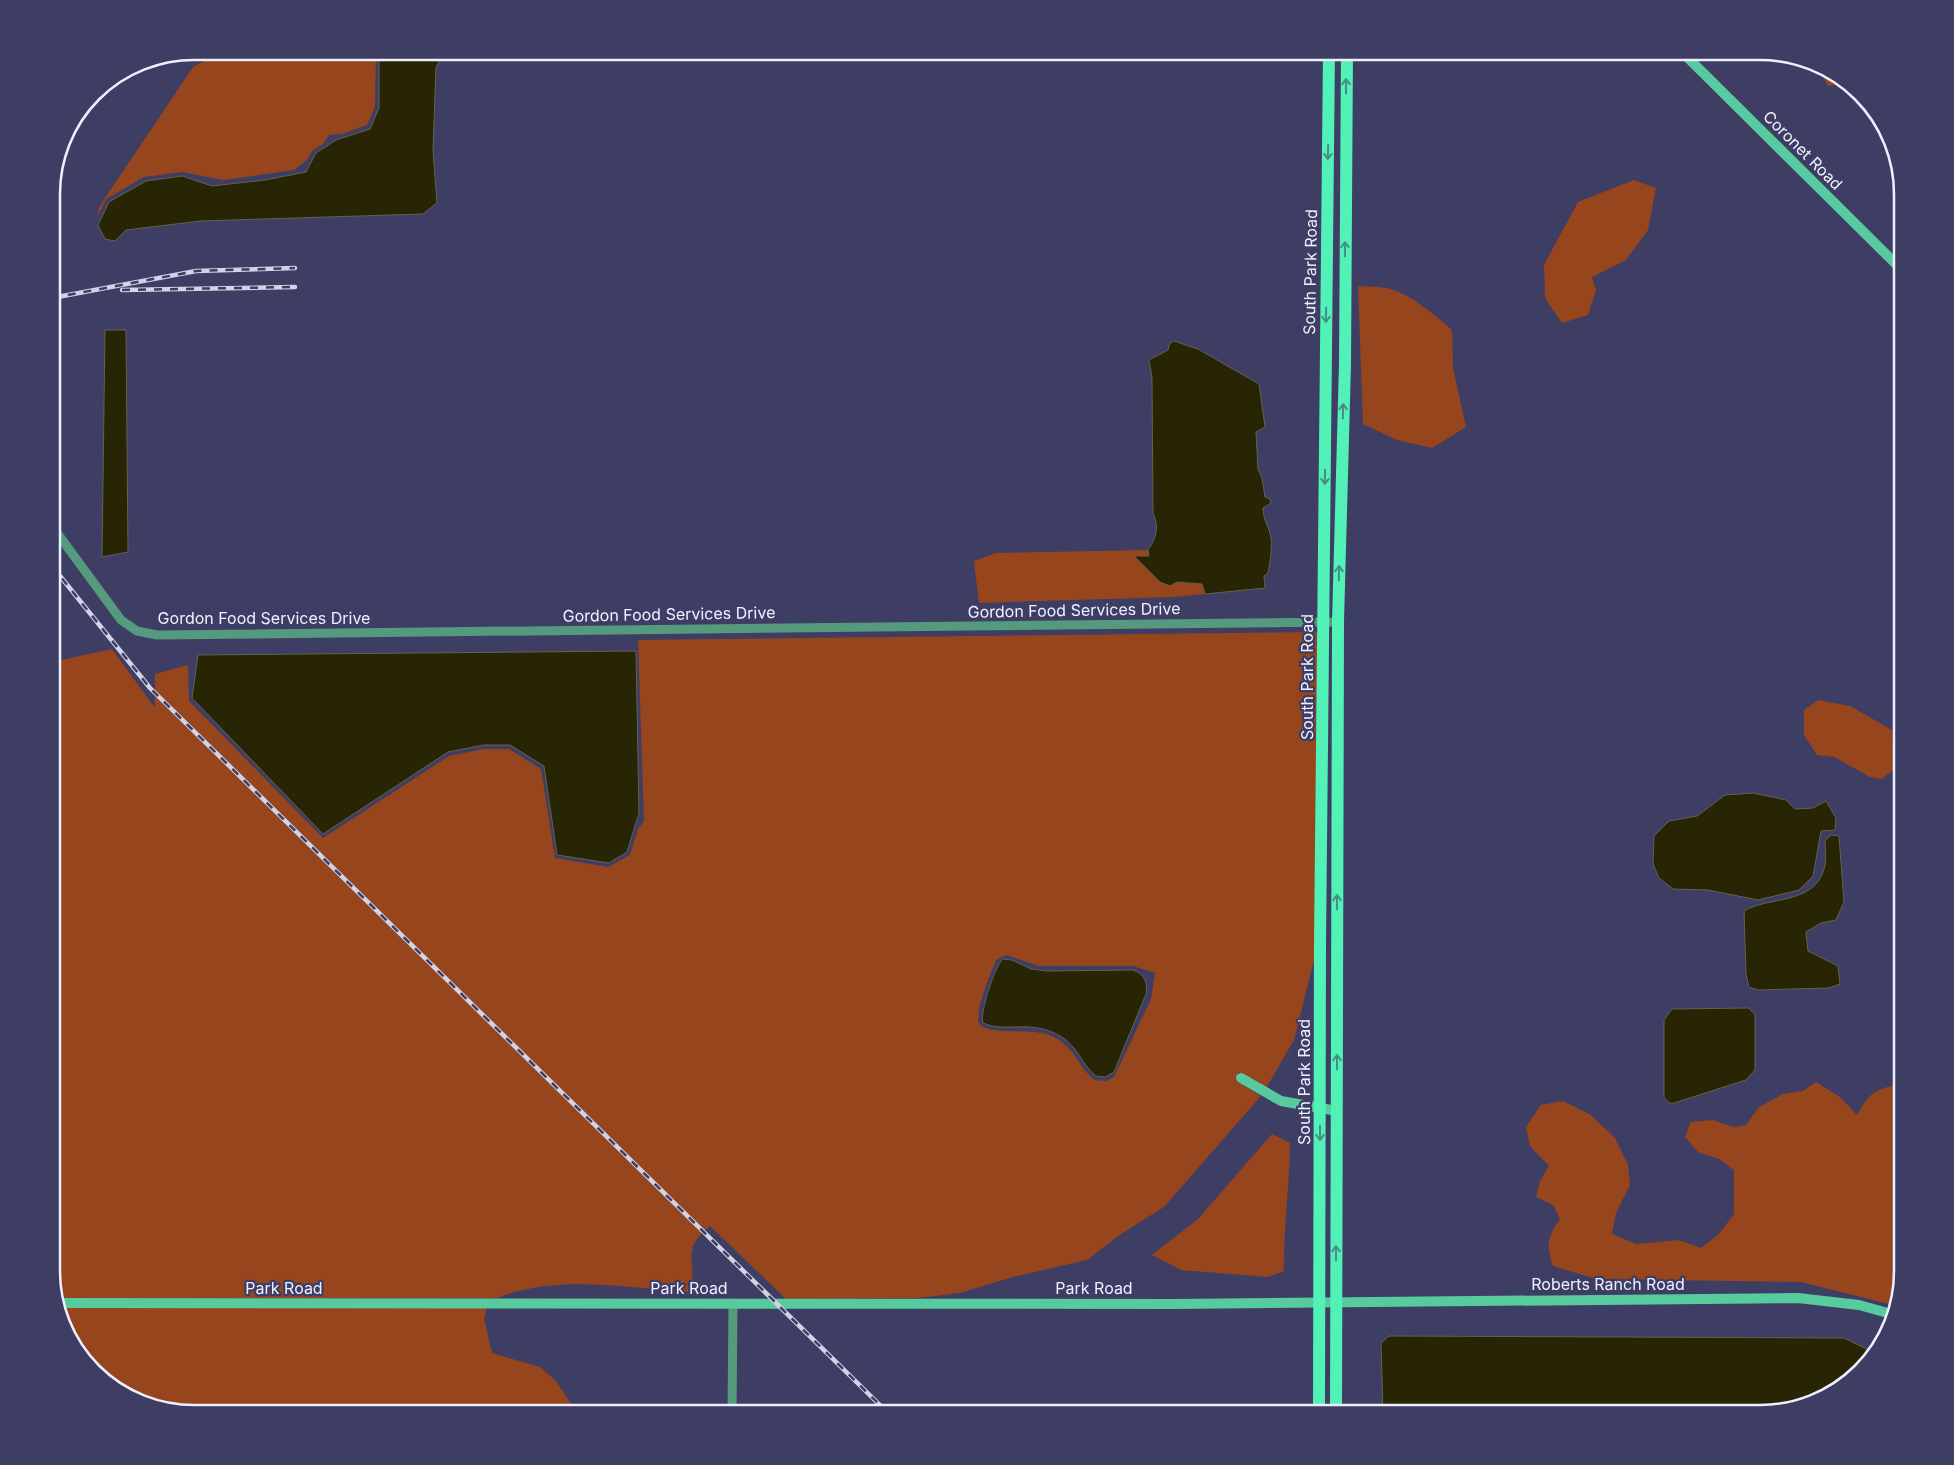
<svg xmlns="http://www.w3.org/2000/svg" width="1954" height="1465" font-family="Inter,sans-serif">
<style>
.green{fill:#97451c;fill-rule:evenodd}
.water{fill:#282504;stroke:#64624f}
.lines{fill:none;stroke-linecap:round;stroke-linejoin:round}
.street{stroke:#569a7d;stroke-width:9}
.secondary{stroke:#57cb9e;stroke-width:10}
.primary{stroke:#51f1b7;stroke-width:12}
.rail-casing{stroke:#d2d3e6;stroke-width:4.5}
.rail{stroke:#3e3d64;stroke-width:2.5;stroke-dasharray:8;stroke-linecap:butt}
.oneway{stroke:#478e89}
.labels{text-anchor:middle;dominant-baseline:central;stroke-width:4.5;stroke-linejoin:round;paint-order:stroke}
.street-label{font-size:16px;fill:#eff0ff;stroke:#3e3d64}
.rim{fill:none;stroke:#eff0ff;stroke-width:2.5}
</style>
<rect width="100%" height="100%" fill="#3e3d64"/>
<!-- green -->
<path class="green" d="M224 51H376L375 107 367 125 342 134 329 135 323 144 313 150 307 160 294 170 224 180 182 172 144 177 106 199 98 216 99 207 193 67Z
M1817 65 1847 81 1848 83 1828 86Z
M1634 180 1656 188 1648 230 1626 260 1592 277 1596 290 1588 315 1562 323 1545 298 1544 265 1578 202Z
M1358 286C1368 287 1380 286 1390 289 1414 296 1433 314 1452 330L1453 368 1466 427 1432 448 1397 440 1363 424Z
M1148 550 1149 556H1135L1160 582 1203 584 1205 594 1174 597 979 603 974 561 996 553Z
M1319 632 1316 952 1294 1040 1266 1088 1239 1072 1235 1080 1261 1096 1164 1207 1121 1234 1087 1260 1013 1277 960 1293 918 1298 786 1299 710 1226C678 1251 700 1264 689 1292 626 1288 557 1274 497 1298H57L52 1280V662L112 649 155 708V674L188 665 189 701 323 838 449 756 484 749H509L541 769 555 858 608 867 630 855 638 829 644 821 638 640ZM1006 955 1039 966H1133L1155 973 1151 999 1114 1077 1106 1081 1095 1080C1077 1067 1076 1047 1052 1036 1030 1027 994 1036 980 1025 973 1013 991 974 996 960Z
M1818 700 1850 706 1892 730 1895 768 1882 779 1870 777 1834 757 1817 755 1804 735V710Z
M1816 1082 1840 1097 1857 1115C1871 1091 1875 1088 1903 1085V1271L1897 1306 1801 1282 1596 1279 1553 1266C1546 1244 1547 1238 1560 1219L1553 1205 1536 1197 1540 1181 1549 1166 1530 1146 1526 1127 1541 1105 1563 1101 1591 1115 1615 1138 1628 1165 1630 1185 1616 1213 1612 1234 1636 1244 1679 1240 1701 1248 1719 1234 1734 1214V1170L1719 1159 1698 1152 1685 1137 1691 1122 1713 1120 1733 1127 1746 1125 1759 1107 1783 1094 1803 1091Z
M1272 1134 1290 1143C1290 1186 1283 1228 1284 1271L1268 1277 1181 1270 1152 1255 1198 1219Z
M59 1308H487L484 1318 492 1353 540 1367 555 1380 578 1414H194L148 1406 107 1384 66 1334Z"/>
<!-- water -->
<path class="water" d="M379 51H444L436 68 433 150 437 203 423 214 201 221 126 230 115 241 105 239 98 225 109 202 146 181 182 176 212 186 265 180 306 172 316 153 336 140 370 129 379 108Z
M105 330H126L128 552 102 557Z
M1174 341 1198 349 1259 384 1265 427 1256 432 1258 469 1262 478 1265 497 1270 499 1271 503 1263 508C1263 517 1266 522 1269 530 1274 541 1270 562 1268 573L1264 576 1265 588 1205 594 1202 584 1177 582 1170 586 1160 582 1134 556H1149L1148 550C1157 538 1159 526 1153 513L1152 378 1149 360 1168 350 1170 343Z
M636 651 639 813 627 852 609 863 557 855 544 766 510 745H484L448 752 323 834 192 698 198 655Z
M1753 793 1786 800 1795 809 1813 808 1826 801 1836 818 1835 830 1821 831 1813 876 1799 890 1758 900 1708 890 1673 889 1659 878 1653 864 1654 836 1669 821 1697 816 1725 795Z
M1831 835 1839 836 1844 902 1836 920 1821 923 1806 932 1808 951 1838 966 1840 984 1829 988 1758 990 1749 987 1746 974 1744 911C1769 896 1814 905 1824 869 1827 861 1825 850 1825 841Z
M1003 959 1012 960 1031 969 1047 971 1133 970C1145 974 1148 983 1146 994L1114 1072 1105 1077 1096 1076C1081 1064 1078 1046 1060 1036 1032 1019 1005 1033 983 1023 979 1015 995 965 1003 959Z
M1749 1008 1755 1015V1070L1746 1080 1671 1104 1664 1098V1020L1672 1009Z
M1389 1336 1844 1338 1875 1353 1873 1358 1823 1399 1759 1414H1383L1381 1343Z"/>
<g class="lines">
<!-- street -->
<path class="street" d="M52 526 121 620 137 631 157 635 1338 622
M732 1414 733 1303"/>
<!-- secondary -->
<path class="secondary" d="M1681 51 1903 271
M1241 1078 1281 1101 1337 1111
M58 1303 1172 1304 1798 1298 1859 1305 1895 1315"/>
<!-- primary -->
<path class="primary" d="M1319 1414 1320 944 1329 51
M1336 1414 1338 622 1345 364 1347 51"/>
<defs>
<path id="rail" d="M122 290 295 287
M52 298 196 271 295 268
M52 566 150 688 889 1414"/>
</defs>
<!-- rail casing -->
<use href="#rail" class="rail-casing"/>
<!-- rail -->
<use href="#rail" class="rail"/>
</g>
<!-- one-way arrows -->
<defs><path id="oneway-shaft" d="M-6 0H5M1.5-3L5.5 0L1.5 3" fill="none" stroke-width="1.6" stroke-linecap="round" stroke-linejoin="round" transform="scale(1.25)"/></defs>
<g class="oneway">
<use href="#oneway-shaft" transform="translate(1346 86) rotate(-90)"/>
<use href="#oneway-shaft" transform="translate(1328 152) rotate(91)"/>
<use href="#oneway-shaft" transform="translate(1345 249) rotate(-90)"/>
<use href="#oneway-shaft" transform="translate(1326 315) rotate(91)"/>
<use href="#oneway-shaft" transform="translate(1343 411) rotate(-89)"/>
<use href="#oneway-shaft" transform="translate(1325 477) rotate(91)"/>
<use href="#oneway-shaft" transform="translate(1339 573) rotate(-89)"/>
<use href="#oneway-shaft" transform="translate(1337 902) rotate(-90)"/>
<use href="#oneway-shaft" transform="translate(1337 1062) rotate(-90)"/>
<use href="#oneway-shaft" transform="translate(1320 1133) rotate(90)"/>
<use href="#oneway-shaft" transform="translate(1336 1253) rotate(-90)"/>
</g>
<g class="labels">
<!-- street labels -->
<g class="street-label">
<text transform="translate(1803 150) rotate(45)">Coronet Road</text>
<text transform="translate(1310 272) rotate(-89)">South Park Road</text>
<text transform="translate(1074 610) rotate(-1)">Gordon Food Services Drive</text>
<text transform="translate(669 614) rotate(-1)">Gordon Food Services Drive</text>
<text x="264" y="618">Gordon Food Services Drive</text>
<text transform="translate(1307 677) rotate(-90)">South Park Road</text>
<text transform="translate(1304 1082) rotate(-90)">South Park Road</text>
<text x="1608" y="1284">Roberts Ranch Road</text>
<text x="284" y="1288">Park Road</text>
<text x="689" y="1288">Park Road</text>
<text x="1094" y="1288">Park Road</text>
</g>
</g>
<!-- crop -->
<path d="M0 0H1954V1465H0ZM194 60H1760A134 134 0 0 1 1894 194V1271A134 134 0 0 1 1760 1405H194A134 134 0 0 1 60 1271V194A134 134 0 0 1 194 60Z" fill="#3e3d64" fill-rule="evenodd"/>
<path class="rim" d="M194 60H1760A134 134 0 0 1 1894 194V1271A134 134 0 0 1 1760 1405H194A134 134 0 0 1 60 1271V194A134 134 0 0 1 194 60Z"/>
</svg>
